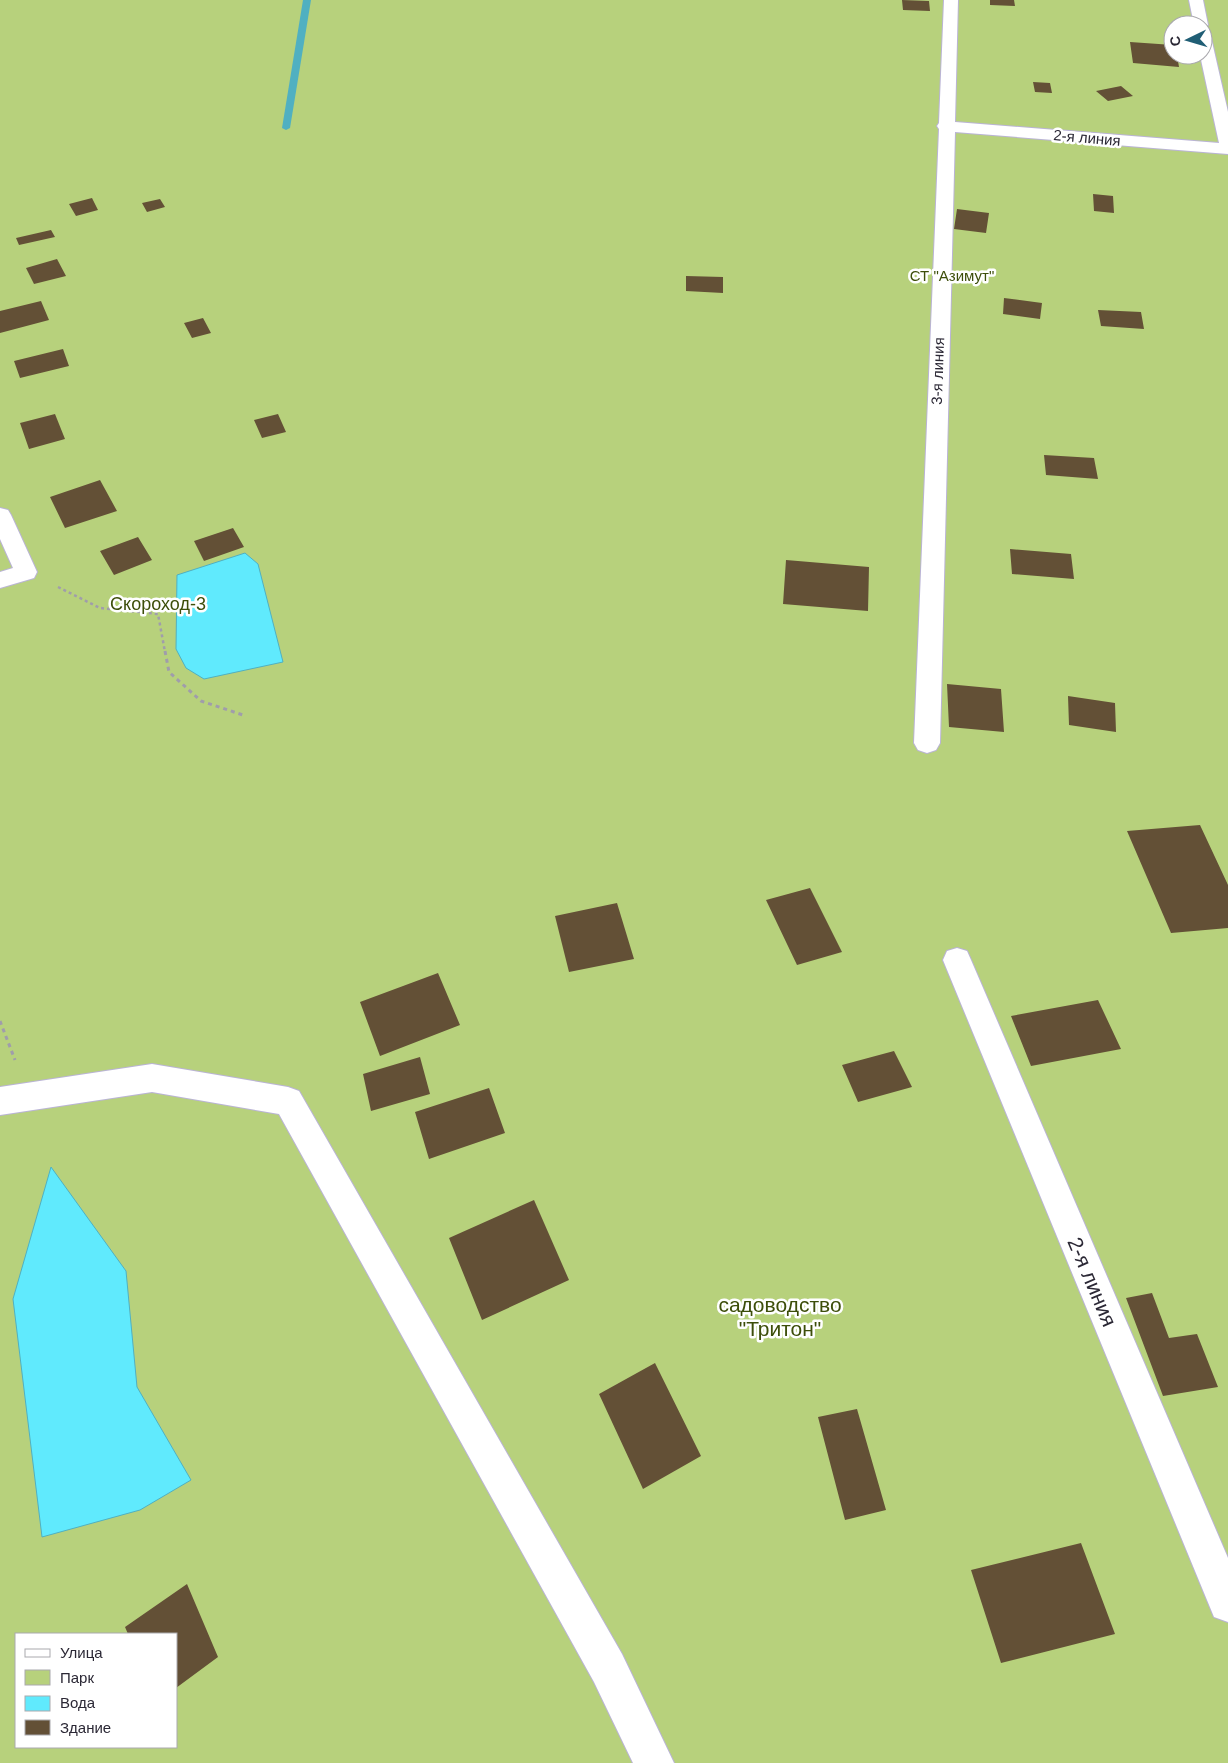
<svg xmlns="http://www.w3.org/2000/svg" width="1228" height="1763" font-family="Helvetica,sans-serif">
<style>
.green{fill:#b7d17c;fill-rule:evenodd}
.water{fill:#60eafd;stroke:#50b0c1}
.lines{fill:none;stroke-linecap:round;stroke-linejoin:round}
.stream{fill:#50b0c1;fill-rule:evenodd}
.building{fill:#635036}
.minor-casing{stroke:#bab4d5;stroke-width:2}
.path-far1{stroke:#a09dab;stroke-width:2.5;stroke-dasharray:3 3;stroke-linecap:butt}
.path{stroke:#a09dab;stroke-width:3;stroke-dasharray:4 4;stroke-linecap:butt}
.minor{fill:#fff;fill-rule:evenodd}
.labels{text-anchor:middle;stroke-width:5;stroke-linejoin:round;paint-order:stroke}
.far-street-label{font-size:15px;fill:#2b2835;stroke:#fff}
.far-park-label{font-size:15px;fill:#3d4e0a;stroke:#fff}
.park-label{font-size:18px;fill:#3d4e0a;stroke:#fff}
.near-street-label{font-size:21px;fill:#2b2835;stroke:#fff}
.near-park-label{font-size:21px;fill:#3d4e0a;stroke:#fff}
</style>
<rect width="100%" height="100%" fill="#f0edfb"/>
<path class="green" d="M0 0H1228V1763H0ZM1173 25H1203V55H1173ZM16 1634H176V1747H16Z"/>
<path class="water" d="M245 553 258 564 283 662 204 679 186 668 176 649 177 575Z
M51 1167 126 1271 137 1387 191 1480 140 1510 42 1537 13 1299Z"/>
<g class="lines">
<path class="stream" d="M303 0H311L290 128 286 130 282 128Z"/>
</g>
<path class="building" d="M902 0 929 1 930 11 903 10Z
M990 0H1014L1015 6 990 5Z
M1130 42 1173 45V55H1177L1179 67 1133 63Z
M1033 82 1050 83 1052 93 1035 92Z
M1121 86 1133 96 1108 101 1096 91Z
M1093 194 1113 196 1114 213 1094 211Z
M92 198 98 210 76 216 69 204Z
M160 199 165 207 147 212 142 203Z
M957 209 989 213 986 233 954 229Z
M51 230 55 237 19 245 16 238Z
M57 259 66 276 34 284 26 268Z
M686 276 723 277V293L686 291Z
M1004 298 1042 303 1040 319 1003 314Z
M41 301 49 320 0 333V311Z
M1098 310 1141 312 1144 329 1101 326Z
M203 318 211 333 192 338 184 323Z
M63 349 69 366 20 378 14 361Z
M55 414 65 439 29 449 20 423Z
M278 414 286 432 262 438 254 420Z
M1044 455 1094 458 1098 479 1046 475Z
M100 480 117 511 65 528 50 497Z
M233 528 244 547 204 561 194 541Z
M138 537 152 560 114 575 100 551Z
M1010 549 1071 554 1074 579 1012 574Z
M786 560 869 567 868 611 783 604Z
M947 684 1001 689 1004 732 949 727Z
M1068 696 1115 703 1116 732 1069 725Z
M1200 825 1228 885V928L1171 933 1127 831Z
M810 888 842 952 797 965 766 900Z
M617 903 634 959 569 972 555 916Z
M438 973 460 1025 380 1056 360 1002Z
M1098 1000 1121 1049 1031 1066 1011 1016Z
M894 1051 912 1087 858 1102 842 1065Z
M420 1057 430 1094 371 1111 363 1074Z
M489 1088 505 1133 429 1159 415 1112Z
M534 1200 569 1280 482 1320 449 1238Z
M1152 1293 1169 1338 1197 1334 1218 1387 1163 1396 1126 1298Z
M655 1363 701 1456 643 1489 599 1394Z
M857 1409 886 1510 845 1520 818 1417Z
M1081 1543 1115 1634 1001 1663 971 1570Z
M187 1584 218 1657 176 1688V1634H128L125 1627Z"/>
<g class="lines">
<g class="minor-casing">
<path id="minor" d="M944 0H958L955 122 1219 143 1200 55H1203V25H1194L1189 0H1203L1208 25 1203 29 1210 33 1228 112V154L955 132 940 743 936 750 927 753 918 750 914 743 939 129 937 126 939 123Z
M0 508 8 510 11 515 37 572 34 578 0 588V572L13 568 0 539Z
M957 948 967 951 971 960 1228 1558V1622L1214 1617 943 960 947 951Z
M152 1064 288 1087 299 1091 622 1654 674 1763H633L594 1682 279 1114 152 1092 0 1115V1087Z"/>
</g>
<path class="path-far1" d="M58 587 100 608 158 614 165 652"/>
<path class="path" d="M165 651 169 672 201 701 246 716
M0 1021 15 1060"/>
<use href="#minor" class="minor"/>
</g>
<g class="labels">
<g class="far-street-label">
<text transform="translate(1087 138) rotate(5)" y="5">2-я линия</text>
<text transform="translate(938 371) rotate(-88)" y="5">3-я линия</text>
</g>
<g class="far-park-label">
<text x="952" y="281">СТ "Азимут"</text>
</g>
<g class="park-label">
<text x="158" y="610">Скороход-3</text>
</g>
<g class="near-street-label">
<text transform="translate(1092 1282) rotate(67)" y="7">2-я линия</text>
</g>
<g class="near-park-label">
<text x="780" y="1312">садоводство<tspan x="780" dy="24">"Тритон"</tspan></text>
</g>
</g>
<rect x="15" y="1633" width="162" height="115" fill="#ffffff" stroke="#aaa9ae"/>
<rect x="25" y="1649" width="25" height="8" fill="#ffffff" stroke="#aaa9ae"/>
<text x="60" y="1658" font-size="15" fill="#2b2835">Улица</text>
<rect x="25" y="1670" width="25" height="15" fill="#b7d17c" stroke="#aaa9ae"/>
<text x="60" y="1683" font-size="15" fill="#2b2835">Парк</text>
<rect x="25" y="1696" width="25" height="15" fill="#60eafd" stroke="#aaa9ae"/>
<text x="60" y="1708" font-size="15" fill="#2b2835">Вода</text>
<rect x="25" y="1720" width="25" height="15" fill="#635036" stroke="#aaa9ae"/>
<text x="60" y="1733" font-size="15" fill="#2b2835">Здание</text>
<g transform="translate(1188 40) rotate(265)"><circle r="24" fill="#ffffff" stroke="#aaa9ae"/>
<path d="M0-4L9 19L0 12L-9 19Z" fill="#205e75"/>
<text y="-8" font-size="14" font-weight="bold" text-anchor="middle" fill="#2b2835">С</text>
</g>
</svg>
